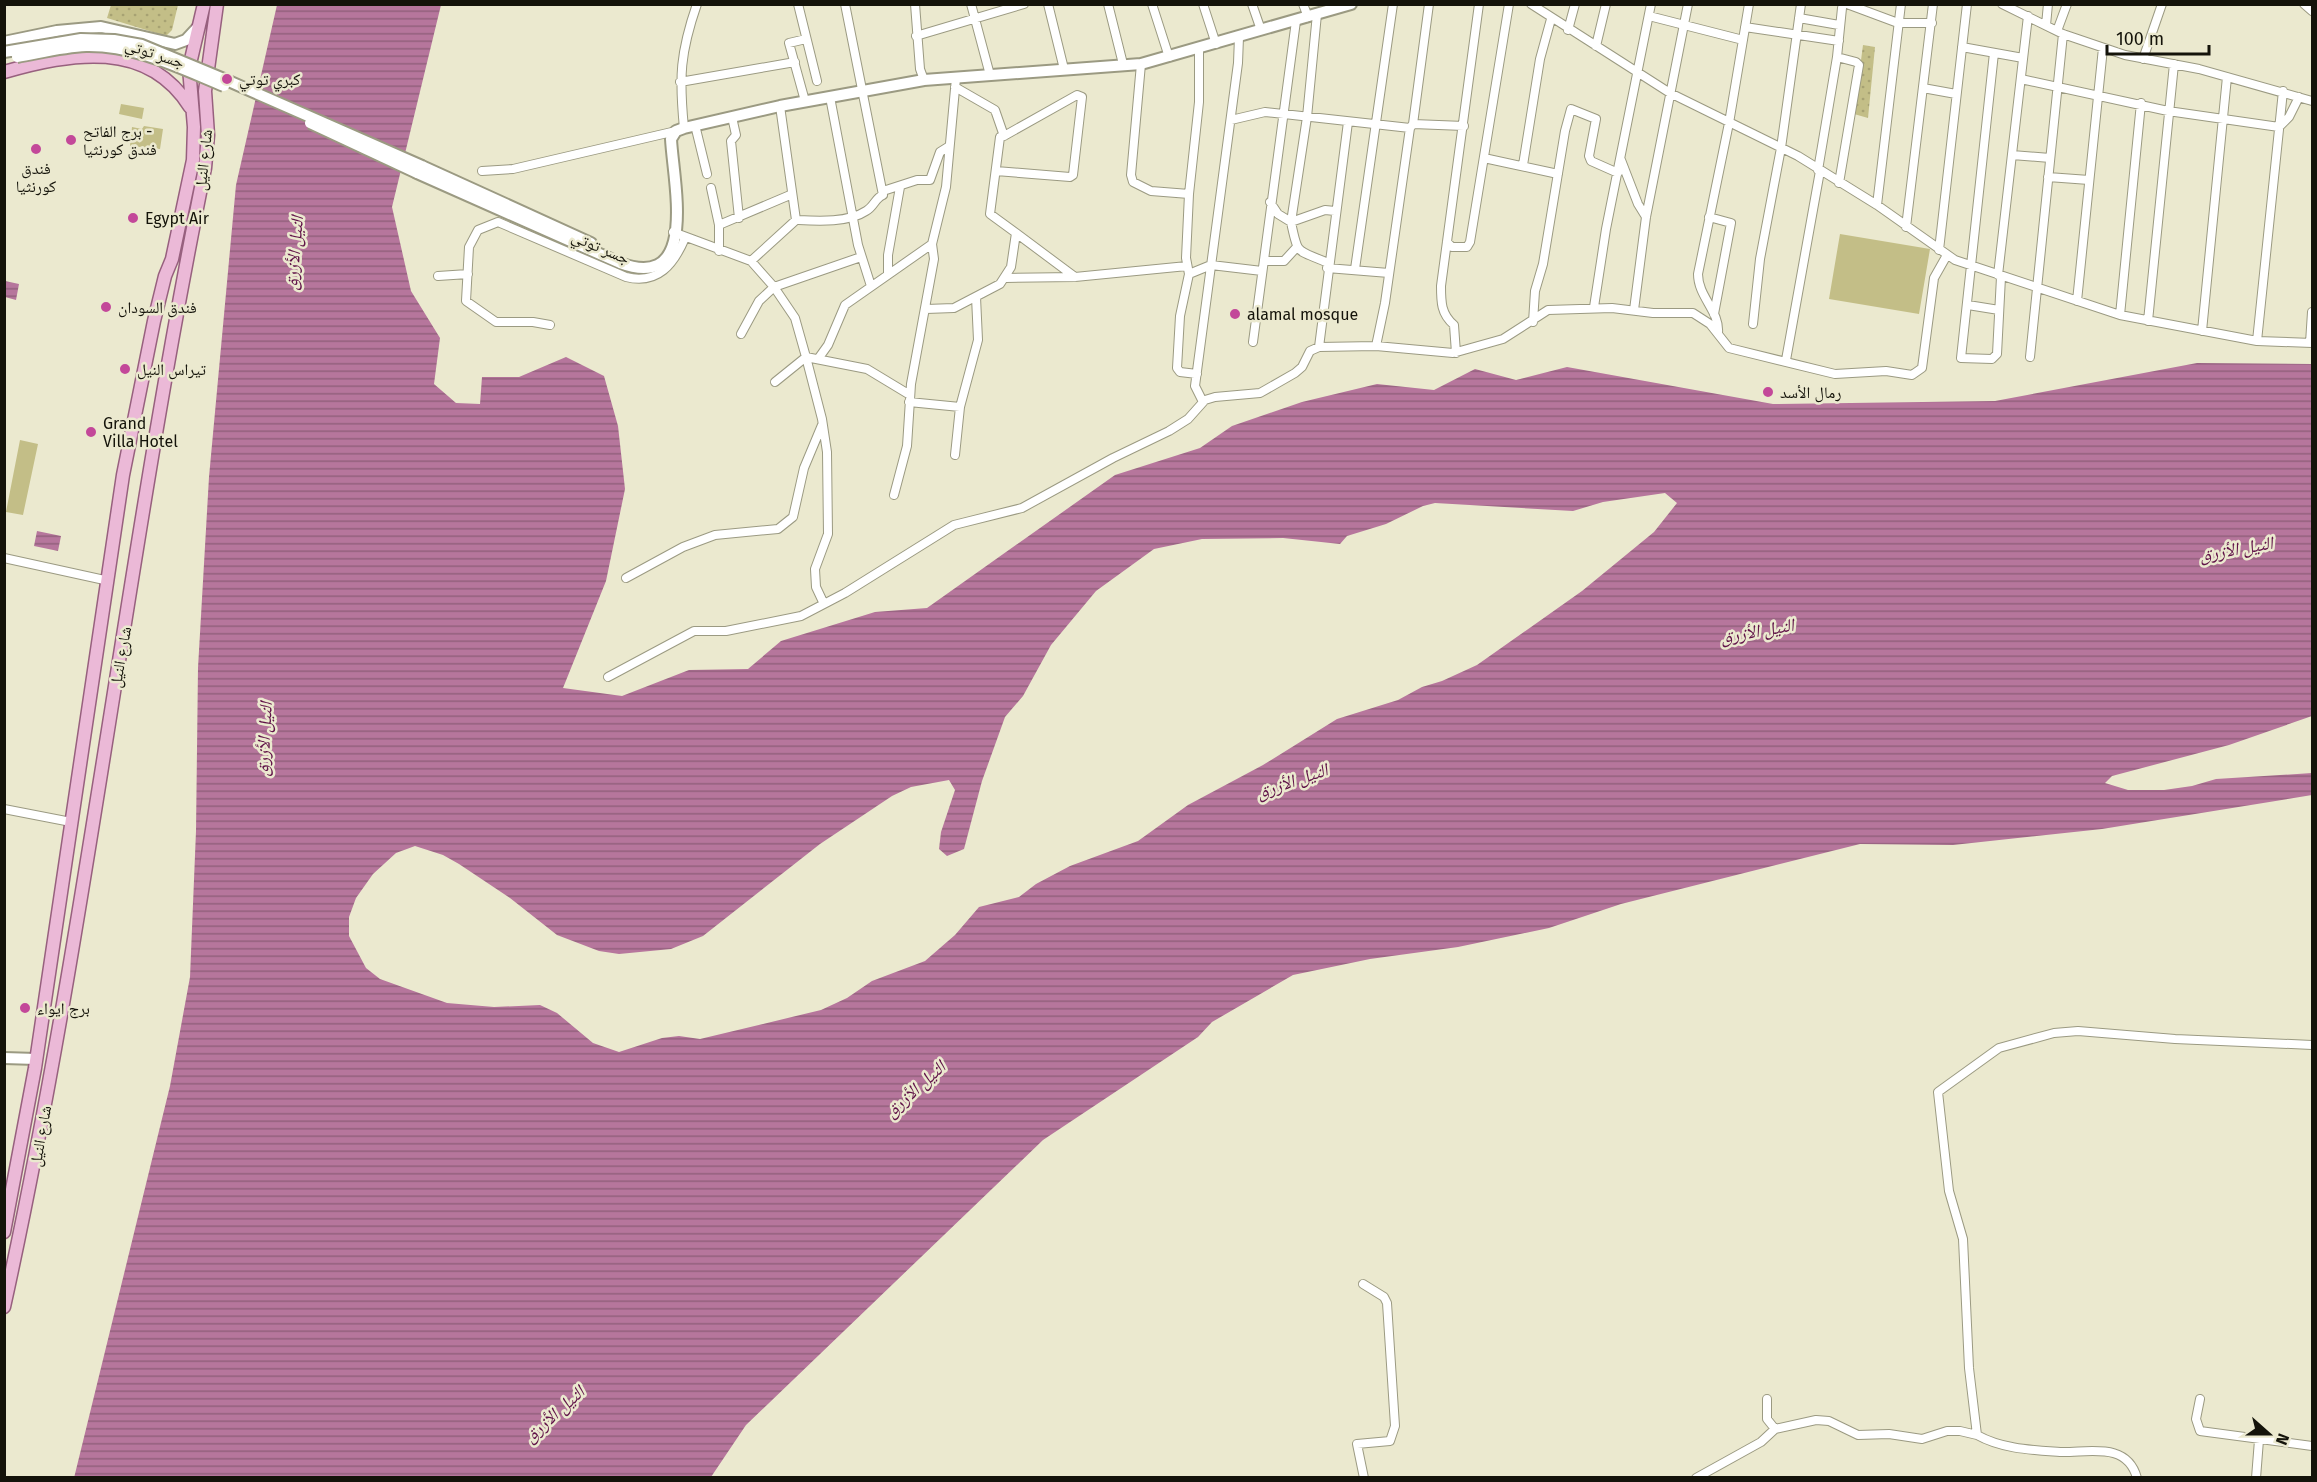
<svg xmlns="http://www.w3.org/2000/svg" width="2317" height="1482" font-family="'Fira Sans','Noto Naskh Arabic',sans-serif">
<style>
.green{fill:#c3be87}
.park{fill:url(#park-dots)}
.water{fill:url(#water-rules);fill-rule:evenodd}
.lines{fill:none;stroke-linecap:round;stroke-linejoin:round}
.street-casing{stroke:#9b9a82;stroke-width:10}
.secondary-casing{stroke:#9b9a82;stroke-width:14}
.primary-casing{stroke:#97607e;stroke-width:15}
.street{stroke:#fff;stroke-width:8}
.secondary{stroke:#fff;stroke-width:10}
.primary{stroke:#ebb9d7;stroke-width:12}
.secondary-bridge-casing{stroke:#9b9a82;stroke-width:14;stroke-linecap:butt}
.secondary-bridge{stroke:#fff;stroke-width:10}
.poi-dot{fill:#c34899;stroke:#ebe9cf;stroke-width:2}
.labels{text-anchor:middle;stroke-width:5;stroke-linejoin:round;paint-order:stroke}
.street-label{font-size:16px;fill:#14130a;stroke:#ebe9cf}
.poi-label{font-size:16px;fill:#14130a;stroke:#ebe9cf;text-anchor:start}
.water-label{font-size:18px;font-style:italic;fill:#601248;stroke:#ebe9cf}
</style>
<defs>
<pattern id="park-dots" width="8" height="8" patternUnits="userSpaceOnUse" patternTransform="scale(1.5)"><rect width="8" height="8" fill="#c3be87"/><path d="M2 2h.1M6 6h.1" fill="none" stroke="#a7a273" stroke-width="1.8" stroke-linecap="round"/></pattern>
<pattern id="water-rules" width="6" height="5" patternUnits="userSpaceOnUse" patternTransform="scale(1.5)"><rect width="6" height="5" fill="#b6769c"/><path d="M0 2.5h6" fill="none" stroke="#93607d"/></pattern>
</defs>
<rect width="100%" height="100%" fill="#ebe9cf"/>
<path class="green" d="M121 104 144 108 142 119 119 114Z
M144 126 163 129 160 149 130 146 132 127 142 129Z
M1840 234 1930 249 1919 314 1829 299Z
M20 440 38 444 23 515 6 512Z"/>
<path class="park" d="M111 5V4L178 5 172 30 166 36 107 18Z
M1863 45 1875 47 1868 118 1854 114Z"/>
<path class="water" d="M277 5H441L392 207 411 291 440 338 434 384 456 403 480 404 482 377H519L566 357 604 376 618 426 625 489 606 581 563 688 622 696 689 670 748 669 781 641 875 612 927 608 1115 475 1200 448 1232 426 1302 402 1377 384 1434 390 1475 369 1516 380 1567 367 1773 404 1995 401 2197 363 2312 364V716L2229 745 2112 776 2105 783 2128 790H2164L2192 786 2216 779 2312 773V795L2102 829 1953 845 1860 844 1621 904 1549 928 1458 947 1370 959 1293 975 1212 1022 1198 1037 1043 1140 746 1425 711 1477 74 1478 170 1086 190 977 196 831 198 668 209 477 236 185ZM1665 493 1677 503 1654 532 1582 591 1477 665 1442 681 1422 687 1398 700 1337 719 1263 765 1188 805 1138 841 1070 866 1036 884 1019 897 979 907 955 935 925 961 872 981 847 998 821 1010 700 1039 679 1036 662 1038 619 1052 593 1043 557 1013 540 1005 494 1007 447 1003 380 979 366 968 349 936V917L356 898 373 874 396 853 415 846 443 855 459 864 510 898 557 935 599 951 619 954 671 949 703 936 820 844 892 796 911 787 949 780 955 790 941 832 939 849 947 856 964 849 982 781 1005 717 1023 696 1051 645 1096 591 1154 549 1202 539 1283 538 1340 544 1347 536 1386 524 1423 506 1435 503 1573 511 1603 502Z
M5 281 19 284 16 300 5 297Z
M37 531 61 536 58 551 34 546Z"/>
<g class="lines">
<g class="street-casing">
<path id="street" d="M798 4 817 81
M915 4 920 69 924 80
M971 4 990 75
M1048 4 1064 69
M1108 4 1123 64
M1152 4 1169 57
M1203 4 1216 44
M1252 4 1261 30
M1303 4 1308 17
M1531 4 1670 93 1798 156 1877 205 1955 260 2120 315 2257 341 2312 343
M1847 4 1898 23H1932
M2002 4 2063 34 2125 55 2199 69 2312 101
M2304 4 2312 11
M1317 14 1307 117 1291 222 1325 210 1335 211
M1649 16 1743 40
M1799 18 1839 25
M2046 25 2048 4
M1745 27 1839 41
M1568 30 1575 4
M2057 31 2067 4
M916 36 1024 4
M1596 46 1606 4
M1962 47 2023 58
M1994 53 1961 358 1992 359 1997 354 2001 277
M1837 57 1856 62 1859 65 1839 183
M2143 59 2162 4
M1141 64 1131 175 1133 182 1151 191 1189 194
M2021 79 2168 111 2279 127 2289 117 2299 97
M680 82 795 62
M1923 88 1956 94
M830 97 858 245 871 286
M805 101 789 43 806 39
M780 106 796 220
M732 117 736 135 731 141 739 218
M1231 120 1265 112 1410 128
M1413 124 1464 126
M695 125 707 174
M684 128C679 77 680 53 697 4
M2012 155 2050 158
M1484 158 1558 174
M1621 160 1638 204 1646 217
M1523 165 1540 59 1551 19
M1818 170 1837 57 1842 8
M482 171 513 169 676 131
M996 171 1070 177 1073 175 1082 97 1077 95 1004 136
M2048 177 2089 180
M711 188 719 225V251
M883 191 917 180H930L940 152 948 147
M1270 202 1278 214 1291 222C1298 257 1297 249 1328 263
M1877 205 1901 4
M1709 217 1731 223 1714 314
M719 225 790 195
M1906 227 1933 4
M673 232 751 261 796 220C817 221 848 223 866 211 874 207 875 198 883 195L845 4
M1016 233 1075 277
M1447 242 1452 247H1467L1470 242 1509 4
M1939 250 1967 4
M751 261 774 287 795 318 806 357 867 369 910 395
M1264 261H1284L1296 248
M1327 268 1389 273
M1355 269 1393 4
M888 274V255L900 187
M1189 274 1211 265 1262 271
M1998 275 2028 16
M438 276 468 274
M1006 278 1075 277 1187 266
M2077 301 2103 48
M1968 305 1999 310
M1594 307 1606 229 1651 4
M926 309 954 308 1000 284 1011 267 1016 233 990 214 1000 137 1004 136 995 110 955 87
M1634 310 1646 217 1688 4
M2120 315 2141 103
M2148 321 2174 64
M1533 322 1535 291 1543 264 1565 131 1571 109 1596 119 1589 156 1591 161 1618 173
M1753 324 1760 259 1781 148 1801 4
M550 325 533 322H496L466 301 469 247 478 230 498 222 626 277C658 285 674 264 685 238
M2202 331 2227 77
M1718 333C1720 311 1698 297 1698 274L1729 123 1749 4
M741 334 759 301 774 287 861 257
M2257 341 2283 91
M1253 342 1296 21
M2310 343 2312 312
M1376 346 1385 303 1410 128 1413 124 1429 4
M1319 347 1348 122
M1456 353 1454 325C1441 314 1441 302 1441 286L1479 4
M2030 357 2063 34
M818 359 828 345 845 305 932 244
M1786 360 1820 171
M1197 374 1180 372 1177 368 1180 316 1189 274 1186 258 1189 194 1199 102V49
M775 382 806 357 822 419 827 452 828 534 815 569 816 587 824 604
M909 402 960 407
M1203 402 1195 386 1238 63 1239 37
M955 455 960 407 978 340 976 297
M894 495 907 446 911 384 934 259 932 244 946 187 956 78
M4 558 109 581
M626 578 683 547 715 535 778 529 793 517 804 468 822 425
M608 677 694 631H726L801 616 845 593 954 525 1022 508 1113 458 1169 431 1188 419 1205 400 1215 397 1260 393 1295 373 1302 367 1310 351 1319 347 1376 346 1453 353 1503 339 1548 310 1612 308 1653 313H1693L1710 324 1729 348 1835 374 1886 371 1912 375 1922 368 1934 278 1947 255
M4 809 71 822
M1363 1284 1384 1297 1387 1303 1395 1426 1390 1441 1357 1444 1364 1478
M1767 1399V1419L1775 1429
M2200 1399 2196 1419 2200 1431 2312 1446
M1696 1478 1761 1442 1775 1429 1816 1420 1829 1421 1858 1435 1889 1434 1922 1439 1947 1431H1960L1977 1435
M2137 1478C2127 1441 2088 1453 2060 1452 2032 1450 2002 1449 1977 1435L1969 1368 1963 1239 1949 1191 1938 1092 1999 1048 2054 1033 2078 1031 2175 1039 2312 1045
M2256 1478 2259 1440"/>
</g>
<g class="secondary-casing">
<path id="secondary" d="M4 42 57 31 101 27 175 44 186 40 199 26
M422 166 591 243
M417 173 620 263C700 293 673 181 671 139L676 131 684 128 780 106 924 80 1141 64 1351 4
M4 1058 36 1059"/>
</g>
<g class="primary-casing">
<path id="primary" d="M4 72C71 53 147 39 190 107
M4 1232 35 1068 123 475 154 321 165 276 172 259 193 160 194 127 189 68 204 4
M4 1307C87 930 128 546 205 168L208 135 205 91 217 4"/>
</g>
<use href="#street" class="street"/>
<use href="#secondary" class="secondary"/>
<use href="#primary" class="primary"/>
<g class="secondary-bridge-casing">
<path id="secondary-bridge" d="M4 52 81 39 114 40 142 45 224 79 422 166
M17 57C40 53 63 47 86 46 135 45 180 68 224 86
M310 123 417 173"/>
</g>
<use href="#secondary-bridge" class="secondary-bridge"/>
</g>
<g class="poi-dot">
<circle cx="227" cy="79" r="6"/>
<circle cx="71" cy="140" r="6"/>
<circle cx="36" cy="149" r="6"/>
<circle cx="133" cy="218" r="6"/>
<circle cx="106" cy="307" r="6"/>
<circle cx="1235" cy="314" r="6"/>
<circle cx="125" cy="369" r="6"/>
<circle cx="1768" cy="392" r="6"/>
<circle cx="91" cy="432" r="6"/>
<circle cx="25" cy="1008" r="6"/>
</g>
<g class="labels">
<g class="street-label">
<text transform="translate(155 53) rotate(18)" y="6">جسر توتي</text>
<text transform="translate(203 160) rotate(-84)" y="6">شارع النيل</text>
<text transform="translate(601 247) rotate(23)" y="6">جسر توتي</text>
<text transform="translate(120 657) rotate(-80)" y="6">شارع النيل</text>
<text transform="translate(40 1136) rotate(-80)" y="6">شارع النيل</text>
</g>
<g class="poi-label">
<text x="239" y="85">كبري توتي</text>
<text x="83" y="137">برج الفاتح -<tspan x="83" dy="18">فندق كورنثيا</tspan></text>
<text x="36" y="174" text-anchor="middle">فندق<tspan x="36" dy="18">كورنثيا</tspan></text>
<text x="145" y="224">Egypt Air</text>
<text x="118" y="313">فندق السودان</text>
<text x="1247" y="320">alamal mosque</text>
<text x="137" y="375">تيراس النيل</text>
<text x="1780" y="398">رمال الأسد</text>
<text x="103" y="429">Grand<tspan x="103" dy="18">Villa Hotel</tspan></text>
<text x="37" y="1014">برج ايواء</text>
</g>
<g class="water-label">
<text transform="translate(294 253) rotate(-85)" y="6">النيل الأزرق</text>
<text transform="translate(2236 549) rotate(-10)" y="6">النيل الأزرق</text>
<text transform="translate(1757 631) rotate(-10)" y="6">النيل الأزرق</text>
<text transform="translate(264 739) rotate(-87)" y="6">النيل الأزرق</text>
<text transform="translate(1292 781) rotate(-19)" y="6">النيل الأزرق</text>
<text transform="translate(915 1089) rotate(-42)" y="6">النيل الأزرق</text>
<text transform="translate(554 1414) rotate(-42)" y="6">النيل الأزرق</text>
</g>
</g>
<rect width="2317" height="1482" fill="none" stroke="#14130a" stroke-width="12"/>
<g transform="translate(2269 1434) rotate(111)" stroke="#ebe9cf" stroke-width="4.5" paint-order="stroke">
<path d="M0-4.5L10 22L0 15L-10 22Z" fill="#14130a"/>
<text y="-9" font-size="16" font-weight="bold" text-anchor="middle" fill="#14130a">N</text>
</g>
<path d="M2107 45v9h102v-9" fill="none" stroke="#14130a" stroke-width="3"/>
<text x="2116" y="45" font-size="18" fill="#14130a" stroke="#ebe9cf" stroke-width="4.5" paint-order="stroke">100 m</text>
</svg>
